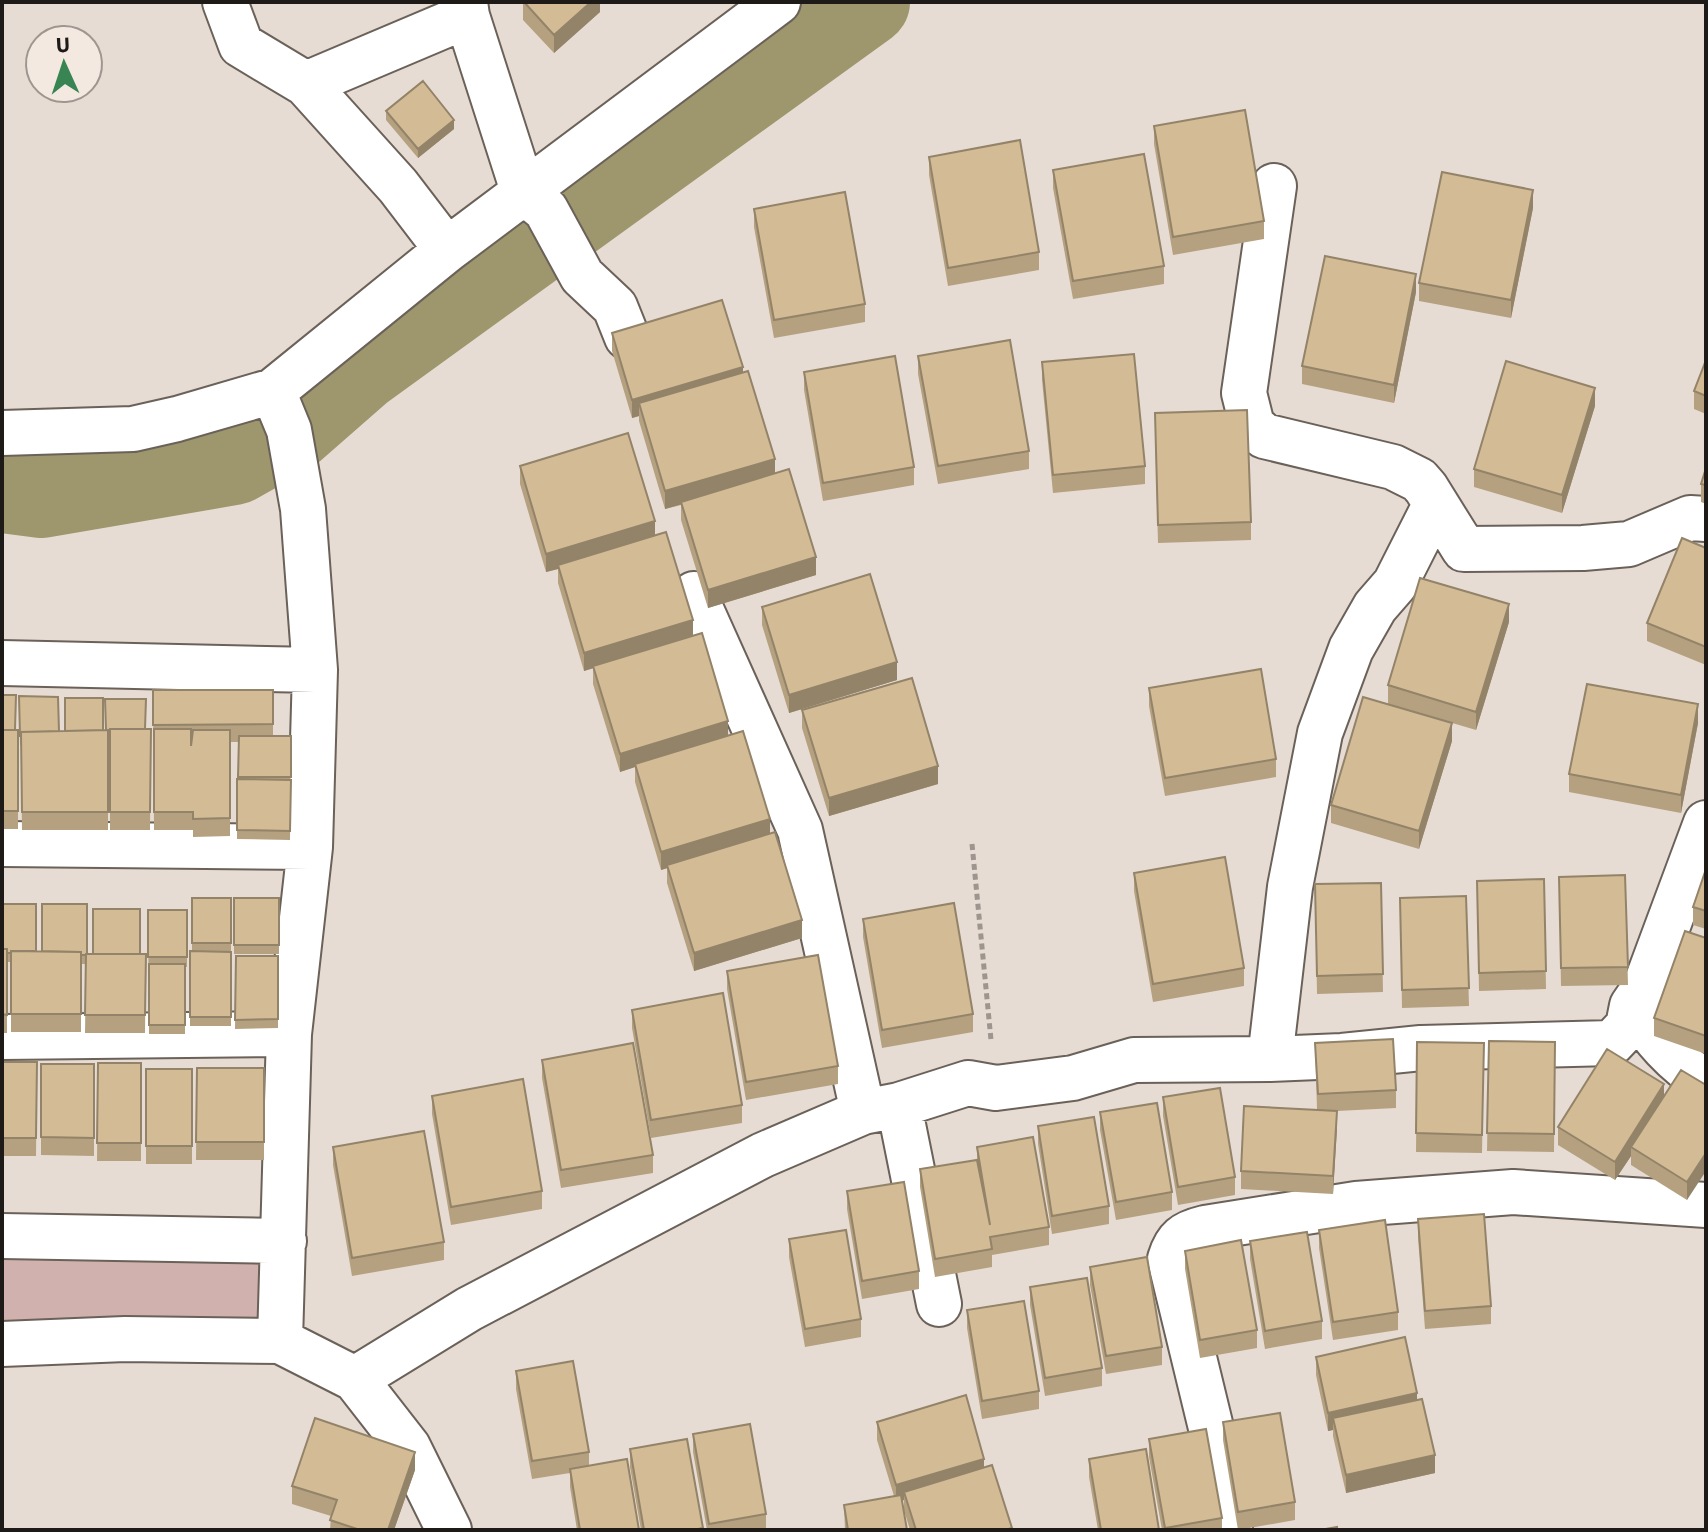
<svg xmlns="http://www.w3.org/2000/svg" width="1708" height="1532" font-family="'Source Sans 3',sans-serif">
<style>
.green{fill:#d0b1ad}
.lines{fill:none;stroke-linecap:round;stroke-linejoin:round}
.river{stroke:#9e966d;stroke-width:88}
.minor-casing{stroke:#6a6159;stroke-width:48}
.path{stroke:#9d958e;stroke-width:5;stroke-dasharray:6 4;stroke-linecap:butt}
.minor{stroke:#fff;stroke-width:44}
.wall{fill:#b5a180}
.shaded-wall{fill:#938368}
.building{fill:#d2bb95;stroke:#938368;stroke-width:2}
</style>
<rect width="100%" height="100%" fill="#e7dcd3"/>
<path class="green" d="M778 2H866L361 367 289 430 234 461 42 494 2 489V433L273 391Z
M2 1236 284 1241 280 1341 2 1344Z"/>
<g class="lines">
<path class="river" d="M2 489 42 494 234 461 289 430 361 367 866 2"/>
<g class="minor-casing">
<path id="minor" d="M225 2 241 45 306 84 398 186 447 250
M465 2 467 16 523 191 546 210 582 276 615 307 627 337
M306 84 467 16
M1274 186 1244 393 1252 425 1264 436 1393 467 1419 480 1426 488 1464 549 1583 548 1629 544 1690 518 1706 519
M273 391 289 430 303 509 315 670 310 847 289 1034 280 1341
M2 433 133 429 177 419 273 391 447 250 778 2
M694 594 800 830 863 1112
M2 663 315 670
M2 844 310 847
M1632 1006C1653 1037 1673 1062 1706 1082
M2 1037 289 1034
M1270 1059 1290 887 1320 733 1351 649 1375 607 1395 584 1435 505
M899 1105 939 1304
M2 1236 284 1241
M2 1344 125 1339 280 1341 355 1379 408 1447 449 1530
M355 1379 469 1309 763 1155 863 1112 899 1105 968 1083 996 1088 1073 1078 1134 1060 1270 1059 1342 1056 1421 1048 1612 1043 1628 1026 1632 1006 1645 987 1706 823
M1230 1530V1506L1170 1259C1176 1239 1184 1233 1205 1228L1356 1204 1513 1192 1706 1205"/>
</g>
<path class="path" d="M972 844 991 1040"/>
<use href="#minor" class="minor"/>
</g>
<path class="wall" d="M523 2H600V12L554 53 523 20Z
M386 111 454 129 418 158 386 120Z
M1154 126 1264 221V239L1173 255 1154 144Z
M929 157 1039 252V270L948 286 929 175Z
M1053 170 1164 266V284L1073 299 1053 188Z
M1533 208 1511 318 1419 301V283Z
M754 209 865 304V322L774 338 754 227Z
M1416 292 1394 403 1302 384V366Z
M612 333 743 373 775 474 816 575 708 608 681 520V505L665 509 639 421V416L632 418 612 351Z
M918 356 1029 451V469L938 484 918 374Z
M1706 360V414L1694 409V391Z
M1042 362 1145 466V484L1053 493 1042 380Z
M804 372 914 467V485L823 501 804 390Z
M1595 406 1562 513 1474 487V469Z
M1155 431 1251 522V540L1158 543Z
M520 466 655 536 693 636 728 735 770 834 802 938 694 971 667 883V868L661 870 635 782V767L620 772 593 684V668L584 671 558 583V569L546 572 520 484Z
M1706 468V504L1701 502V484Z
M1706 548V665L1647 641V623Z
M762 607 897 680 789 713 762 625Z
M1509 622 1476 730 1388 704V685Z
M1149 688 1276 759V777L1165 796 1149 706Z
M153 690H273V736H291L290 840 237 839V779H238L239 742H230V836L193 837V830H154Z
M2 695 15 730H18V829H2Z
M19 696 59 731 151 729 150 830H110V742H108V830H22L21 745H20Z
M802 710 938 784 829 816 802 728Z
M1698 723 1681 813 1569 792V774Z
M1452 741 1419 849 1331 823V805Z
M1706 869V929L1693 925V907Z
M1134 873 1244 968V986L1153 1002 1134 891Z
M1625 875 1628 985 1561 986 1559 877Z
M1544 879 1546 989 1479 991 1477 881Z
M1381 883 1383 992 1317 994 1315 884Z
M1466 896 1469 1006 1402 1008 1400 898Z
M192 898H231V1026H190V951H192Z
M234 898H279V954H234Z
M2 904 36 951 87 954H146L145 1033H85L86 964H81V1032H11V962H7V1033H2Z
M148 910H187V967H185V1034H149Z
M863 919 973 1014V1032L882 1048 863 937Z
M1706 938V1054L1654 1036V1018Z
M236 956H278V1028L235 1029Z
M727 971 838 1066V1084L746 1100 727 989Z
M632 1010 742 1105V1123L651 1138 632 1028Z
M1489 1041 1555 1042 1554 1152 1487 1151Z
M1417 1042 1484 1043 1482 1153 1416 1152Z
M1315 1043 1396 1090V1108L1337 1111 1333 1194 1241 1189V1171L1317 1109Z
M542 1060 653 1155V1173L561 1188 542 1078Z
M2 1062H37L36 1156H2Z
M98 1063H141V1161H97Z
M41 1064H94V1156L41 1155Z
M197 1068H264V1160H196Z
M146 1069H192V1164H146Z
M1706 1085 1687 1200 1631 1165V1156L1615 1180 1558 1145V1127L1664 1095Z
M432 1096 542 1191V1209L451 1225 432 1114Z
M1163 1097 1235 1177V1195L1178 1205 1163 1116Z
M1100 1112 1172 1192V1210L1116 1220 1100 1130Z
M1038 1126 1109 1206V1224L1052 1234 1038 1144Z
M333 1147 444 1242V1260L352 1276 333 1165Z
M977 1147 1049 1227V1245L992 1255V1267L935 1277 920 1187V1169L977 1160Z
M847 1191 919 1271V1289L862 1299 847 1209Z
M1418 1219 1491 1306V1324L1425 1329 1418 1238Z
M1319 1230 1398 1312V1330L1333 1340 1319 1248Z
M789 1239 861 1319V1337L805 1347 789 1257Z
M1250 1241 1322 1321V1339L1265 1349 1250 1259Z
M1185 1251 1257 1330V1348L1200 1358 1185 1269Z
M1090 1267 1162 1347V1365L1106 1374 1090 1285Z
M1030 1287 1102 1368V1386L1045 1396 1030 1305Z
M967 1310 1039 1391V1409L982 1419 967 1328Z
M1316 1357 1417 1400 1435 1473 1346 1493 1333 1436V1430L1328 1431 1316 1375Z
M516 1371 589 1452V1466L639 1530H577L570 1487V1473L532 1479 516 1389Z
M877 1422 984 1467 1012 1530H910L904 1510V1500L902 1501 907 1530H845L844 1505 894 1496 877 1440Z
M1223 1422 1295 1502V1520L1238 1530 1223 1440Z
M693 1434 766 1514V1530H707L693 1452Z
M687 1439 703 1530H641L630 1467V1449Z
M1149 1439 1222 1518V1530H1162L1149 1457Z
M1089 1459 1159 1530H1098L1089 1477Z
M415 1470 394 1530H330L331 1516 292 1504V1486Z"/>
<path class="shaded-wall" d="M591 2H600V12L554 53V35Z
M454 120V129L418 158V149Z
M1533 190V208L1511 318V300Z
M1416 274V292L1394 403V385Z
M743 367V385L639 403V416L632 418V400Z
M1595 388V406L1562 513V495Z
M775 459V477L665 509V491Z
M655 521V539L558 565V569L546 572V554Z
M816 557V575L708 608V590Z
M1509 604V622L1476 730V712Z
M693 620V638L584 671V653Z
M897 662V680L789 713V695Z
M1698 704V723L1681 813V795Z
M728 721V739L635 764V767L620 772V754Z
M1452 723V741L1419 849V831Z
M938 766V784L829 816V798Z
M770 819V837L661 870V852Z
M802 920V938L694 971V953Z
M1664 1084V1102L1631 1147V1156L1615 1180V1162Z
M1337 1111V1129L1333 1194V1176Z
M1706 1153V1171L1687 1200V1182Z
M1417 1393V1411L1333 1418V1430L1328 1431V1413Z
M415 1452V1470L394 1530H388Z
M1435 1455V1473L1346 1493V1475Z
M984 1459V1477L904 1492V1500L896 1503V1485Z"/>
<path class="building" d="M524 2H591L554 35Z
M423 81 454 120 418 149 386 111Z
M1245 110 1264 221 1173 237 1154 126Z
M1020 140 1039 252 948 268 929 157Z
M1144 154 1164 266 1073 281 1053 170Z
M1442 172 1533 190 1511 300 1419 283Z
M845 192 865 304 774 320 754 209Z
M1325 256 1416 274 1394 385 1302 366Z
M722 300 743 367 632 400 612 333Z
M1010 340 1029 451 938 466 918 356Z
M1134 354 1145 466 1053 475 1042 362Z
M895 356 914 467 823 483 804 372Z
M1706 360V396L1694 391Z
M1506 361 1595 388 1562 495 1474 469Z
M748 371 775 459 665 491 639 403Z
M1247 410 1251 522 1158 525 1155 413Z
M628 433 655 521 546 554 520 466Z
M1706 468V485L1701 484Z
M789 469 816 557 708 590 681 502Z
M666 532 693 620 584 653 558 565Z
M1682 538 1706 548V647L1647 623Z
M870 574 897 662 789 695 762 607Z
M1420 578 1509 604 1476 712 1388 685Z
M702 633 728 721 620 754 593 666Z
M1261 669 1276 759 1165 778 1149 688Z
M912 678 938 766 829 798 802 710Z
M1587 684 1698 704 1681 795 1569 774Z
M153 690H273V724L153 725Z
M2 695H16L15 730H2Z
M19 696 58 697 59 731 21 732V736H20Z
M1363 697 1452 723 1419 831 1331 805Z
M65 698H103V730L65 731Z
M105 699H146L145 729H110V733H108V730H106Z
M110 729H151L150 812H110Z
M154 729H191V746L193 730H230V818L193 819V812H154Z
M2 730H18V811H2Z
M108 730V812H22L21 732Z
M743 731 770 819 661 852 635 764Z
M239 736H291V777H238Z
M237 779 291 780 290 831 237 830Z
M775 832 802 920 694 953 667 865Z
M1225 857 1244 968 1153 984 1134 873Z
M1706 869V911L1693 907Z
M1625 875 1628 967 1561 968 1559 877Z
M1544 879 1546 971 1479 973 1477 881Z
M1381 883 1383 974 1317 976 1315 884Z
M1466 896 1469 988 1402 990 1400 898Z
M192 898H231V943H192Z
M234 898H279V945H234Z
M954 903 973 1014 882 1030 863 919Z
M2 904H36V951H11V953H7V949H2Z
M42 904H87V954L86 955H81V952L42 951Z
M93 909H140V954H93Z
M148 910H187V957H148Z
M1685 931 1706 938V1036L1654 1018Z
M2 949H7V1015L2 1014Z
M11 951 81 952V1014H11Z
M190 951 231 952V1017H190Z
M86 954H146L145 1015H85Z
M818 955 838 1066 746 1082 727 971Z
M236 956H278V1019L235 1020Z
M149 964H185V1025H149Z
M723 993 742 1105 651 1120 632 1010Z
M1393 1039 1396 1090 1318 1094 1315 1043Z
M1489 1041 1555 1042 1554 1134 1487 1133Z
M1417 1042 1484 1043 1482 1135 1416 1133Z
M633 1043 653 1155 561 1170 542 1060Z
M1607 1049 1664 1084 1615 1162 1558 1127Z
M2 1062H37L36 1138H2Z
M98 1063H141V1143H97Z
M41 1064H94V1138L41 1137Z
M197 1068H264V1142H196Z
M146 1069H192V1146H146Z
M1681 1070 1706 1085V1153L1687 1182 1631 1147Z
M523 1079 542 1191 451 1207 432 1096Z
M1220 1088 1235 1177 1178 1187 1163 1097Z
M1157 1103 1172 1192 1116 1202 1100 1112Z
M1244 1106 1337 1111 1333 1176 1241 1171Z
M1094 1117 1109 1206 1052 1216 1038 1126Z
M424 1131 444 1242 352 1258 333 1147Z
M1033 1137 1049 1227 990 1237 992 1249 935 1259 920 1169 977 1160 990 1225 977 1147Z
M904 1182 919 1271 862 1281 847 1191Z
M1484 1214 1491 1306 1425 1311 1418 1219Z
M1385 1220 1398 1312 1333 1322 1319 1230Z
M846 1230 861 1319 805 1329 789 1239Z
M1307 1232 1322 1321 1265 1331 1250 1241Z
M1241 1240 1257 1330 1200 1340 1185 1251Z
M1147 1257 1162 1347 1106 1356 1090 1267Z
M1087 1278 1102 1368 1045 1378 1030 1287Z
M1024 1301 1039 1391 982 1401 967 1310Z
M1405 1337 1417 1393 1328 1413 1316 1357Z
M573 1361 589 1452 532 1461 516 1371Z
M966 1395 984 1459 896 1485 877 1422Z
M1422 1399 1435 1455 1346 1475 1333 1418Z
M1280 1413 1295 1502 1238 1512 1223 1422Z
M315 1418 415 1452 388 1530H360L330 1520 337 1500 292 1486Z
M750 1424 766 1514 709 1524 693 1434Z
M1206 1429 1222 1518 1165 1528 1149 1439Z
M687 1439 703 1528 693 1530H644L630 1449Z
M1146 1449 1159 1530H1101L1089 1459Z
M627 1459 639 1530H580L570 1469Z
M992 1465 1012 1528 1005 1530H916L904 1492Z
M901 1495 907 1530H848L844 1505Z
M1337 1527V1530H1320Z"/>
<rect width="1708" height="1532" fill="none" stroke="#1e1a17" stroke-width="8"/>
<g transform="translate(64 64) rotate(357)"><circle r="38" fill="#f4e9e0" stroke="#9e9690" stroke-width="2"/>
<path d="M0-6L14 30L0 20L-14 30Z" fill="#388453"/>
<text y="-12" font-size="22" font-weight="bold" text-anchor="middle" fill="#1e1a17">U</text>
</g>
</svg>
